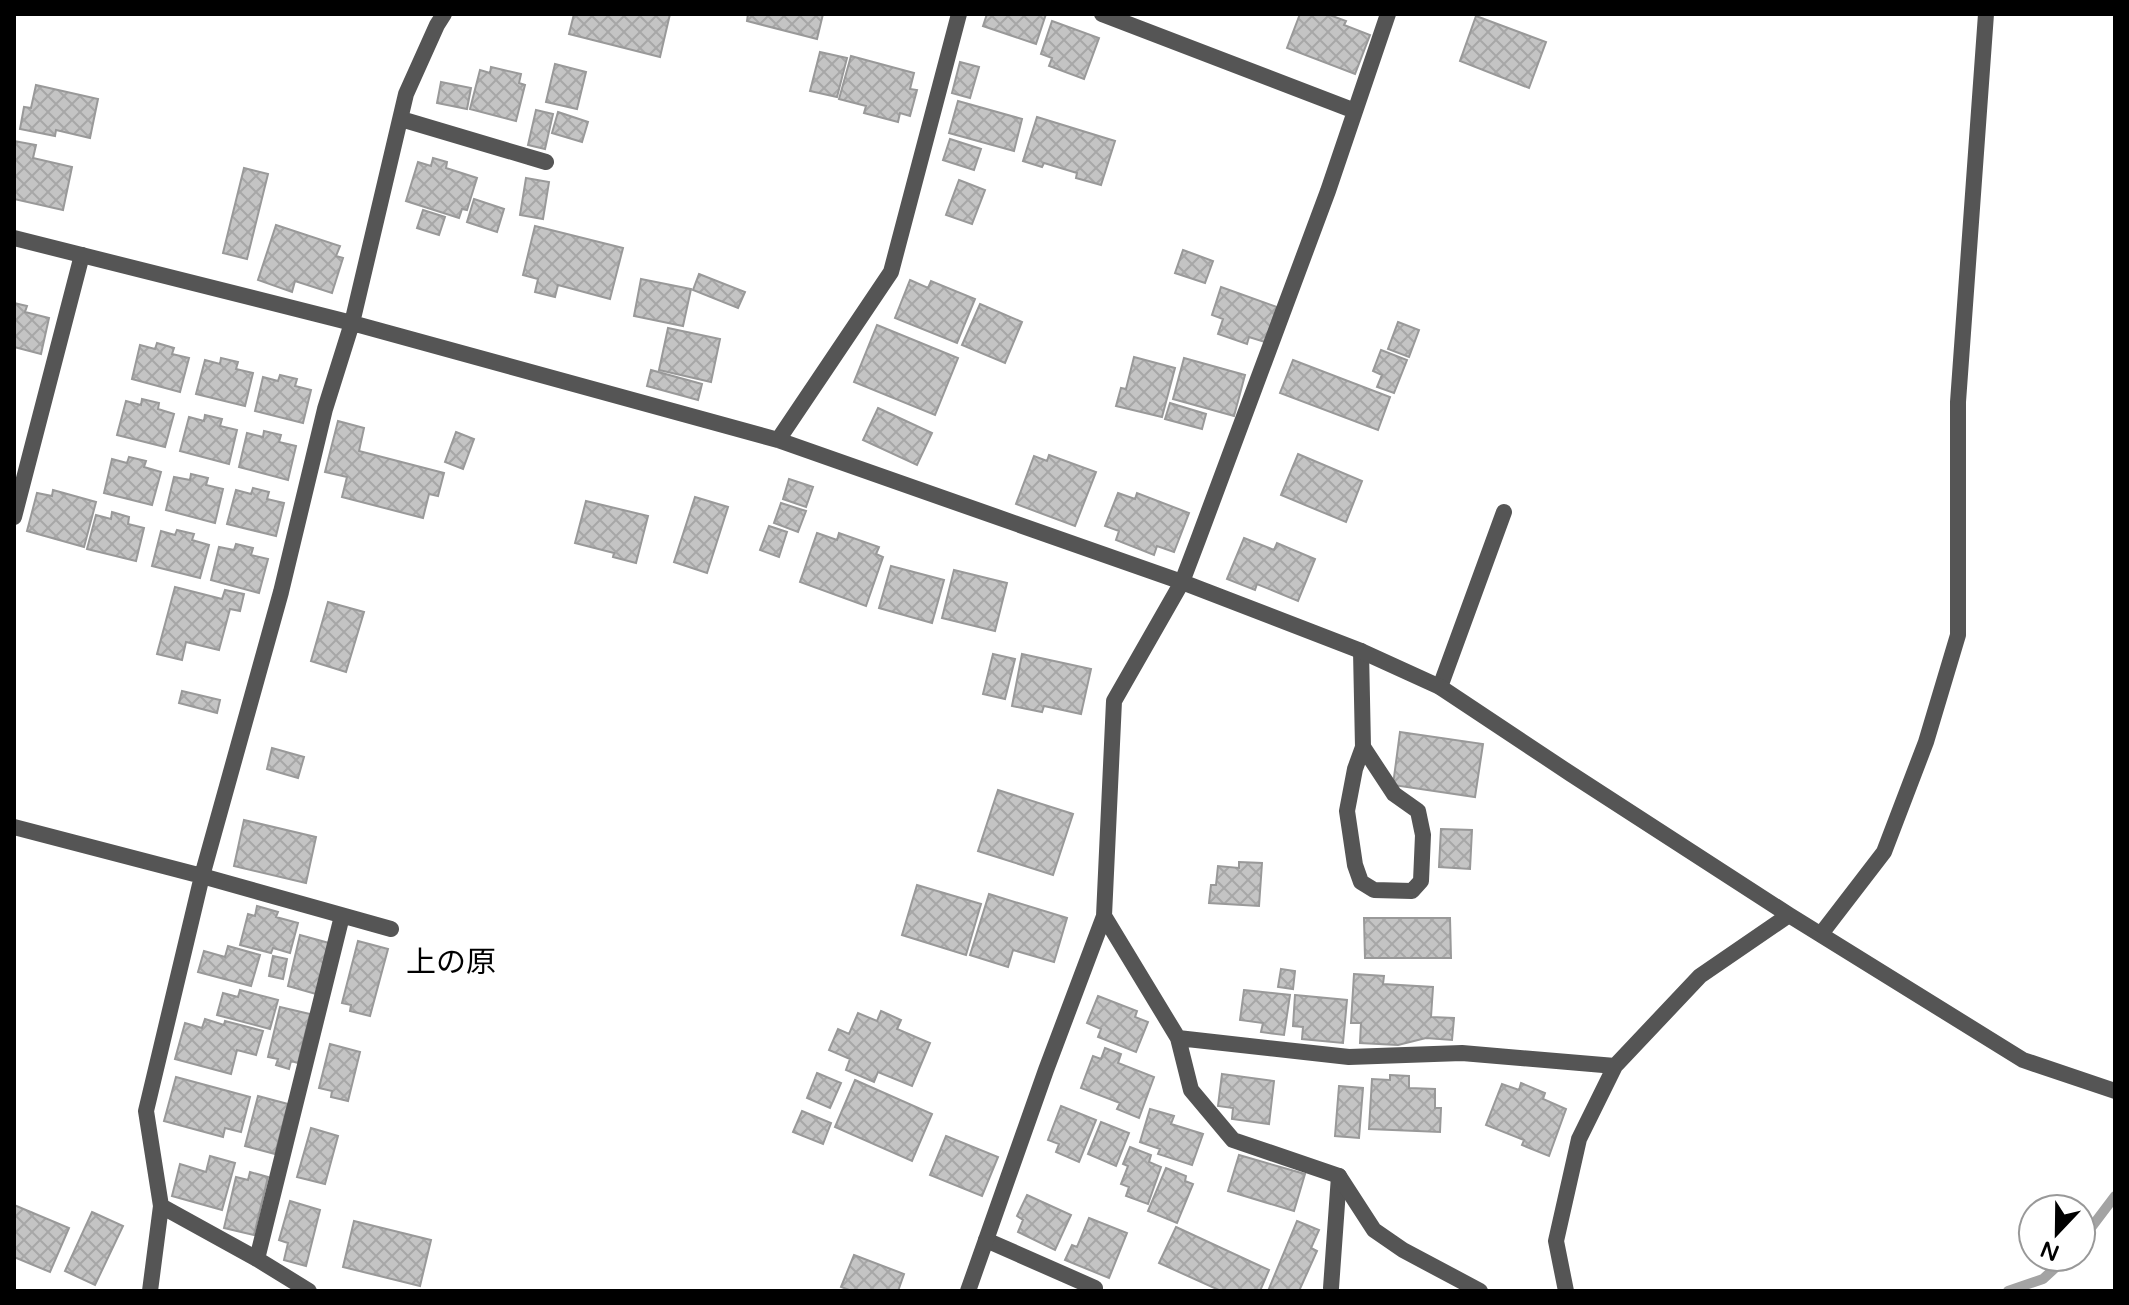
<svg xmlns="http://www.w3.org/2000/svg" width="2129" height="1305" font-family="'Varela Round','Noto Sans JP',sans-serif">
<style>
.lines{fill:none;stroke-linecap:round;stroke-linejoin:round}
.stream{stroke:#a3a3a3;stroke-width:10}
.building{fill:url(#building-cross-hatch);stroke:#999;stroke-width:2}
.service{stroke:#555;stroke-width:16}
.minor{stroke:#555;stroke-width:16}
.labels{text-anchor:middle;stroke-width:8;stroke-linejoin:round;paint-order:stroke}
.neighbourhood-label{font-size:30px;fill:#000;stroke:#fff}
</style>
<defs>
<pattern id="building-cross-hatch" width="8" height="8" patternUnits="userSpaceOnUse" patternTransform="scale(2)"><rect width="8" height="8" fill="#c4c4c4"/><path d="M0 0l8 8M0 8l8-8" fill="none" stroke="#a7a7a7"/></pattern>
</defs>
<rect width="100%" height="100%" fill="#fff"/>
<g class="lines">
<path class="stream" d="M2081 1241 2115 1196
M2008 1291 2043 1279 2067 1257"/>
</g>
<path class="building" d="M574 14H670L660 57 569 34Z
M748 14H823L817 39 747 21Z
M987 14H1046L1036 44 983 26Z
M1300 14H1327L1346 21 1344 25 1370 35 1355 74 1287 48Z
M1476 16 1546 42 1529 88 1460 61Z
M1052 21 1099 38 1084 79 1049 66 1052 58 1041 54Z
M820 52 847 58 837 97 810 91Z
M851 56 914 73 910 89 917 90 910 116 900 113 898 122 864 113 866 106 839 99Z
M960 62 979 67 970 98 952 93Z
M555 64 586 72 577 109 546 102Z
M491 67 521 74 519 83 525 85 516 121 470 109 480 70 490 73Z
M441 82 471 88 467 109 437 103Z
M36 85 98 99 90 138 56 130 55 136 20 129 24 107 31 108Z
M958 101 1022 119 1014 151 949 133Z
M536 110 553 114 545 149 528 145Z
M558 112 588 122 582 142 552 133Z
M1037 117 1115 141 1101 185 1076 178 1077 173 1044 163 1042 167 1023 161Z
M950 139 981 149 974 170 943 160Z
M14 141 36 145 33 158 72 167 63 210 14 199Z
M433 158 447 162 446 168 477 178 467 210 462 209 459 218 406 201 418 162 431 166Z
M244 168 268 174 247 259 223 253Z
M526 178 549 182 543 219 520 215Z
M959 180 985 190 972 224 946 215Z
M474 199 504 209 497 232 467 222Z
M423 210 445 217 439 235 417 228Z
M276 225 340 246 336 256 343 258 332 293 295 281 292 292 258 280Z
M535 226 623 248 610 299 558 285 555 297 535 292 538 279 523 275Z
M1183 250 1213 261 1205 283 1175 273Z
M699 274 745 292 738 308 693 290Z
M641 279 691 289 683 326 634 316Z
M910 280 928 288 931 281 975 299 957 343 895 318Z
M1221 287 1277 307 1265 342 1249 337 1247 344 1218 334 1223 319 1212 315Z
M14 303 27 306 25 312 49 318 41 354 14 347Z
M980 304 1022 322 1005 363 962 345Z
M1398 322 1419 330 1409 357 1388 349Z
M877 325 958 358 935 415 854 382Z
M668 328 720 339 711 382 659 370Z
M157 343 174 348 172 354 189 358 180 392 132 379 140 345 155 349Z
M1381 350 1407 360 1394 393 1377 387 1382 375 1373 371Z
M1134 357 1175 368 1162 417 1116 406 1121 388 1126 389Z
M221 358 238 362 236 369 253 373 245 406 196 394 205 360 220 364Z
M1184 358 1245 375 1234 416 1173 399Z
M1293 360 1390 397 1378 430 1280 393Z
M651 370 702 384 698 400 647 386Z
M280 375 297 379 295 386 311 390 303 423 255 411 263 377 278 381Z
M142 399 159 403 158 409 174 414 165 447 117 435 126 401 141 405Z
M1170 403 1206 414 1202 429 1165 419Z
M878 408 932 433 917 465 863 440Z
M205 415 222 419 220 426 237 430 229 464 180 451 189 417 204 421Z
M338 421 364 428 359 451 444 473 438 496 429 494 423 518 342 497 347 477 325 472Z
M264 431 281 435 279 442 296 446 288 480 239 467 247 433 263 437Z
M456 432 474 439 463 469 445 462Z
M1298 454 1362 481 1346 522 1281 495Z
M1049 455 1096 472 1075 526 1016 504 1034 456 1047 461Z
M129 457 146 461 144 467 161 472 152 505 104 493 112 459 127 463Z
M191 474 208 478 206 485 223 489 215 523 166 510 174 477 190 480Z
M789 479 813 487 806 507 783 499Z
M253 488 269 492 267 499 284 503 276 536 227 524 236 490 251 494Z
M53 490 96 502 84 547 27 531 37 493 52 496Z
M1118 493 1135 499 1137 493 1189 513 1174 552 1157 546 1154 555 1116 540 1119 531 1105 526Z
M695 497 728 507 707 573 674 562Z
M586 501 648 516 636 563 613 557 614 553 575 543Z
M781 503 806 511 798 532 774 523Z
M112 512 129 517 128 524 144 528 136 561 87 549 96 515 111 519Z
M769 526 787 532 779 557 760 550Z
M177 530 194 534 192 540 209 545 200 578 152 566 161 531 175 535Z
M817 533 837 540 839 533 879 547 876 554 883 557 866 606 800 582Z
M1244 538 1274 550 1277 543 1315 559 1298 601 1257 584 1255 590 1227 579Z
M236 544 253 548 251 555 268 559 259 593 211 580 219 547 234 550Z
M891 566 944 580 932 623 879 608Z
M954 570 1007 583 995 631 942 618Z
M175 587 222 599 225 590 244 594 240 611 230 609 219 650 186 642 182 660 157 654Z
M328 602 364 612 346 672 311 661Z
M993 654 1015 659 1005 699 983 694Z
M1022 654 1091 669 1081 714 1044 706 1042 712 1012 706Z
M182 691 220 700 217 713 179 703Z
M1400 732 1483 744 1475 797 1393 785Z
M272 748 304 757 298 778 267 769Z
M998 790 1073 814 1053 875 978 851Z
M244 820 316 837 306 883 234 866Z
M1441 829 1472 830 1470 869 1439 867Z
M1239 862 1262 863 1259 906 1209 903 1211 885H1216L1218 866 1239 868Z
M917 885 981 904 966 955 902 935Z
M989 894 1067 918 1054 962 1013 950 1008 967 970 955Z
M257 906 278 912 276 917 298 923 290 953 273 948 271 953 240 945 248 914 255 916Z
M1364 918H1450L1451 958H1365Z
M300 935 329 943 316 994 288 986Z
M358 941 388 949 370 1016 350 1011 351 1005 342 1003Z
M228 946 260 955 251 986 198 972 204 951 225 957Z
M273 956 287 959 283 979 269 976Z
M1281 969 1295 971 1293 989 1278 987Z
M1354 974 1384 976 1383 984 1433 987 1431 1017 1454 1018 1452 1040 1426 1038 1398 1045 1360 1043 1361 1023H1351Z
M240 990 278 1000 270 1029 217 1015 223 993 238 997Z
M1244 990 1290 995 1284 1035 1261 1032 1263 1023 1240 1020Z
M1295 995 1347 1000 1343 1043 1302 1039 1303 1027 1293 1026Z
M1098 996 1137 1011 1135 1017 1148 1022 1136 1052 1098 1037 1101 1029 1087 1023Z
M280 1007 310 1014 298 1063 291 1061 289 1069 276 1065 278 1059 268 1057Z
M881 1011 901 1020 897 1029 930 1043 912 1086 878 1072 874 1082 846 1070 850 1059 829 1050 838 1029 849 1034 858 1013 877 1021Z
M205 1019 224 1025 225 1021 263 1031 256 1055 237 1050 231 1074 175 1059 185 1023 202 1028Z
M330 1044 360 1052 348 1101 331 1097 332 1091 319 1088Z
M1105 1048 1121 1054 1118 1063 1154 1077 1139 1118 1117 1109 1120 1103 1081 1088 1093 1056 1101 1059Z
M817 1073 841 1083 830 1108 807 1098Z
M1222 1074 1274 1081 1269 1124 1232 1119 1233 1108 1218 1106Z
M1390 1075 1409 1076V1088L1435 1089V1108H1441L1440 1132 1369 1129 1372 1079 1390 1080Z
M176 1077 250 1097 241 1132 225 1128 223 1137 164 1121Z
M855 1080 932 1114 912 1161 835 1127Z
M1521 1083 1545 1093 1543 1099 1566 1109 1549 1156 1522 1145 1524 1140 1486 1125 1502 1084 1519 1090Z
M1339 1086 1363 1088 1359 1138 1335 1136Z
M258 1096 288 1104 275 1154 245 1146Z
M1061 1106 1096 1120 1079 1162 1056 1152 1059 1144 1048 1140Z
M1150 1109 1174 1116 1171 1124 1203 1134 1192 1165 1158 1154 1160 1149 1140 1142Z
M802 1111 831 1123 823 1144 793 1132Z
M1101 1122 1129 1133 1116 1166 1088 1154Z
M311 1128 338 1136 325 1184 297 1177Z
M946 1136 998 1157 982 1196 930 1175Z
M1130 1147 1151 1155 1149 1162 1161 1167 1148 1204 1126 1196 1129 1187 1121 1184 1128 1166 1123 1164Z
M1239 1155 1305 1174 1294 1211 1228 1191Z
M210 1156 235 1163 222 1210 172 1196 180 1164 206 1172Z
M1166 1168 1186 1176 1185 1181 1193 1184 1177 1223 1148 1211Z
M250 1172 268 1177 254 1235 224 1228 236 1177 248 1180Z
M1027 1195 1071 1215 1055 1250 1018 1232 1023 1220 1017 1216Z
M290 1201 320 1210 306 1266 284 1260 288 1243 279 1240Z
M14 1205 69 1228 50 1272 14 1257Z
M92 1212 123 1226 95 1285 65 1271Z
M1089 1218 1127 1233 1109 1278 1065 1260 1072 1245 1077 1247Z
M354 1221 431 1240 420 1286 343 1267Z
M1297 1221 1319 1230 1311 1248 1317 1251 1299 1291H1268Z
M1176 1227 1269 1270 1260 1291H1221L1159 1263Z
M854 1255 904 1274 898 1291H852L841 1287Z"/>
<g class="lines">
<path class="service" d="M14 517 82 255
M1361 651 1363 747 1355 769 1347 811 1355 865 1361 882 1374 890 1412 891 1421 881 1423 835 1418 811 1394 794 1363 747
M1440 687 1504 512
M986 1240 1095 1288 1094 1291
M1331 1288 1339 1176"/>
<path class="minor" d="M1102 14 1355 111
M401 119 546 162
M14 238 352 323 778 440 1182 582 1361 651 1440 687 1571 774 1789 915 2023 1060 2115 1091
M778 440 891 272 959 14
M14 827 202 876 391 929
M1104 916 1178 1038 1191 1090 1233 1140 1339 1176 1374 1230 1403 1250 1480 1291
M1821 934 1884 852 1926 742 1958 635V402L1986 14
M1178 1038 1349 1057 1462 1053 1615 1066
M161 1206 257 1259 309 1291
M257 1259 342 916
M150 1291 161 1206 146 1111 202 876 281 592 325 409 352 323 406 94 437 25 444 14
M968 1291 1046 1070 1104 916 1114 701 1182 582 1198 540 1328 191 1388 14
M1566 1291 1556 1241 1579 1139 1615 1066 1700 976 1789 915"/>
</g>
<g class="labels">
<g class="neighbourhood-label">
<text x="451" y="972">上の原</text>
</g>
</g>
<rect width="2129" height="1305" fill="none" stroke="#000000" stroke-width="32"/>
<g transform="translate(2057 1233) rotate(202)"><circle r="38" fill="#ffffff" stroke="#999999" stroke-width="2"/>
<path d="M0-6L14 30L0 20L-14 30Z" fill="#000000"/>
<text y="-12" font-size="22" font-weight="bold" text-anchor="middle" fill="#000000">N</text>
</g>
</svg>
